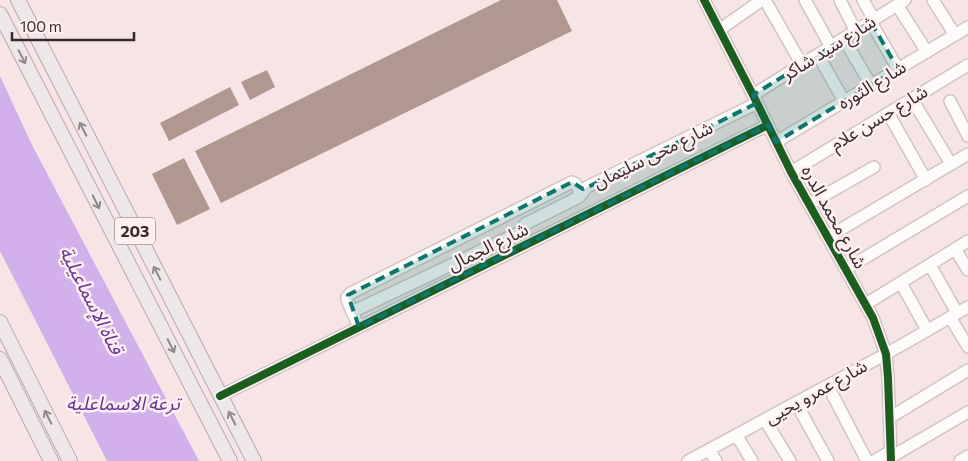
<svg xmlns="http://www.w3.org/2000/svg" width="968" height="461" font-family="Commissioner,'Noto Sans Arabic',sans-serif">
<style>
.water{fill:#d2b0ec}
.building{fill:#b09790}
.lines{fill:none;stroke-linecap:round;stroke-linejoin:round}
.minor-casing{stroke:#d2c4c4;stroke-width:14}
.major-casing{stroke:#b9a8ae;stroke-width:16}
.minor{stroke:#fefbfb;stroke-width:11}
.major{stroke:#eee7ea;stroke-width:14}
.cycleway-casing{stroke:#fef0f1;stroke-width:11}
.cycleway{stroke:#1b5e20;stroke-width:8}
.oneway{stroke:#92888b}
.marked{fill:#0f766e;fill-opacity:0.2;stroke:#0f766e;stroke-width:4;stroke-dasharray:10 6;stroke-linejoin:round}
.labels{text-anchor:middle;stroke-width:5;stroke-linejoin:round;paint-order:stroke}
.shield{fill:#fef0f1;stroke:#736567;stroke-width:1}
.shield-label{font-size:16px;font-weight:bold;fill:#372a2c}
.street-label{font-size:18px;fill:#372a2c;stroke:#fef0f1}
.water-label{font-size:19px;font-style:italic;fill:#693496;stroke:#fef0f1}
</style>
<rect width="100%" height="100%" fill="#f7e5e6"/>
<path class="water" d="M0 76 32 145 199 461H107L0 251Z"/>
<path class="building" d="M501 0H557L572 31 221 203 195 151Z
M267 70 275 87 250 100 241 82Z
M230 87 239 105 169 141 160 123Z
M184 158 210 209 177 225 152 174Z"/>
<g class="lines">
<g class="minor-casing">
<path id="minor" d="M704 0 753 95 791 172 873 318 886 354 888 378 891 461
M765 0 802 65
M805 0 831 47
M840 0 856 32
M863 0 874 20
M933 0 955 35
M897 5 927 52
M871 22 898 69
M719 30 762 0
M844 39 871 85
M818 55 844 101
M753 95 905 0
M912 99 951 164
M950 101 968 136
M888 113 926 180
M776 142 968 27
M791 172 968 65
M809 204 874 167
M525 224 579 197 587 187 757 103
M828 237 968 154
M955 249 968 270
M930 265 957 313
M846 269 968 196
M901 283 927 330
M866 304 968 241
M352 312 516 234
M950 317 968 347
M359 327 347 300V297L351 293 572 182 576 184 581 195
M828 386 867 461
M220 396 768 125
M796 403 828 461
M889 418 968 370
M765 420 790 461
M737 436 752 461
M709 450 716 461
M891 457 968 412
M688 461 886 354 968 307
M874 461 891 451
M960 461 968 456"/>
</g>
<g class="major-casing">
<path id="major" d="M18 0 254 461
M0 14 230 461
M0 322 70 461
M0 359 51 461"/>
</g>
<use href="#minor" class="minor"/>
<use href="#major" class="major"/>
<g class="cycleway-casing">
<path id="cycleway" d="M704 0 753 95 791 172 873 318 886 354 888 378 891 461
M220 396 768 125"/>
</g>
<use href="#cycleway" class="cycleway"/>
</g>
<defs><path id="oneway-shaft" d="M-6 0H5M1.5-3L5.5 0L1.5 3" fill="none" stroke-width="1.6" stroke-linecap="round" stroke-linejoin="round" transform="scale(1.25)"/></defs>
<g class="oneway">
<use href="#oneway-shaft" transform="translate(22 57) rotate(63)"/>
<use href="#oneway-shaft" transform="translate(83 129) rotate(-117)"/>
<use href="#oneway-shaft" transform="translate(96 202) rotate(63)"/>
<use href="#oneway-shaft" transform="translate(157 273) rotate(-117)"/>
<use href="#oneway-shaft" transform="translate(171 346) rotate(63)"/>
<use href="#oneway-shaft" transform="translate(48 417) rotate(-117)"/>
<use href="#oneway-shaft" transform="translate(232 418) rotate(-117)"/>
</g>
<path class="marked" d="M871 22 898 69 776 142 768 125 359 327 348 295 572 182 583 189 590 186 757 103 753 95Z"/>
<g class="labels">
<rect class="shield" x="115" y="217.5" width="40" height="27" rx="4"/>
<g class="shield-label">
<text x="135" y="237">203</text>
</g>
<g class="street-label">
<text transform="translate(829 48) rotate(-32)" y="6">شارع سيد شاكر</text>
<text transform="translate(872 85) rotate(-31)" y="6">شارع الثوره</text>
<text transform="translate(879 118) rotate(-31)" y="6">شارع حسن علام</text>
<text transform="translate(653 155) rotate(-26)" y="6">شارع محى سليمان</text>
<text transform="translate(834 217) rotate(61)" y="6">شارع محمد الدره</text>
<text transform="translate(488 247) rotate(-26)" y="6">شارع الجمال</text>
<text transform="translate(816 392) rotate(-29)" y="6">شارع عمرو يحيى</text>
</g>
<g class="water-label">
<text transform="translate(92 300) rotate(63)" y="7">قناة الإسماعيلية</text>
<text x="123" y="410">ترعة الاسماعلية</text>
</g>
</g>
<path d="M12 32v8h122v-8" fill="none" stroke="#372a2c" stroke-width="2.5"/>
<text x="20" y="32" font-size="15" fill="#372a2c" stroke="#fef0f1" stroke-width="4" paint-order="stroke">100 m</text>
</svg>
